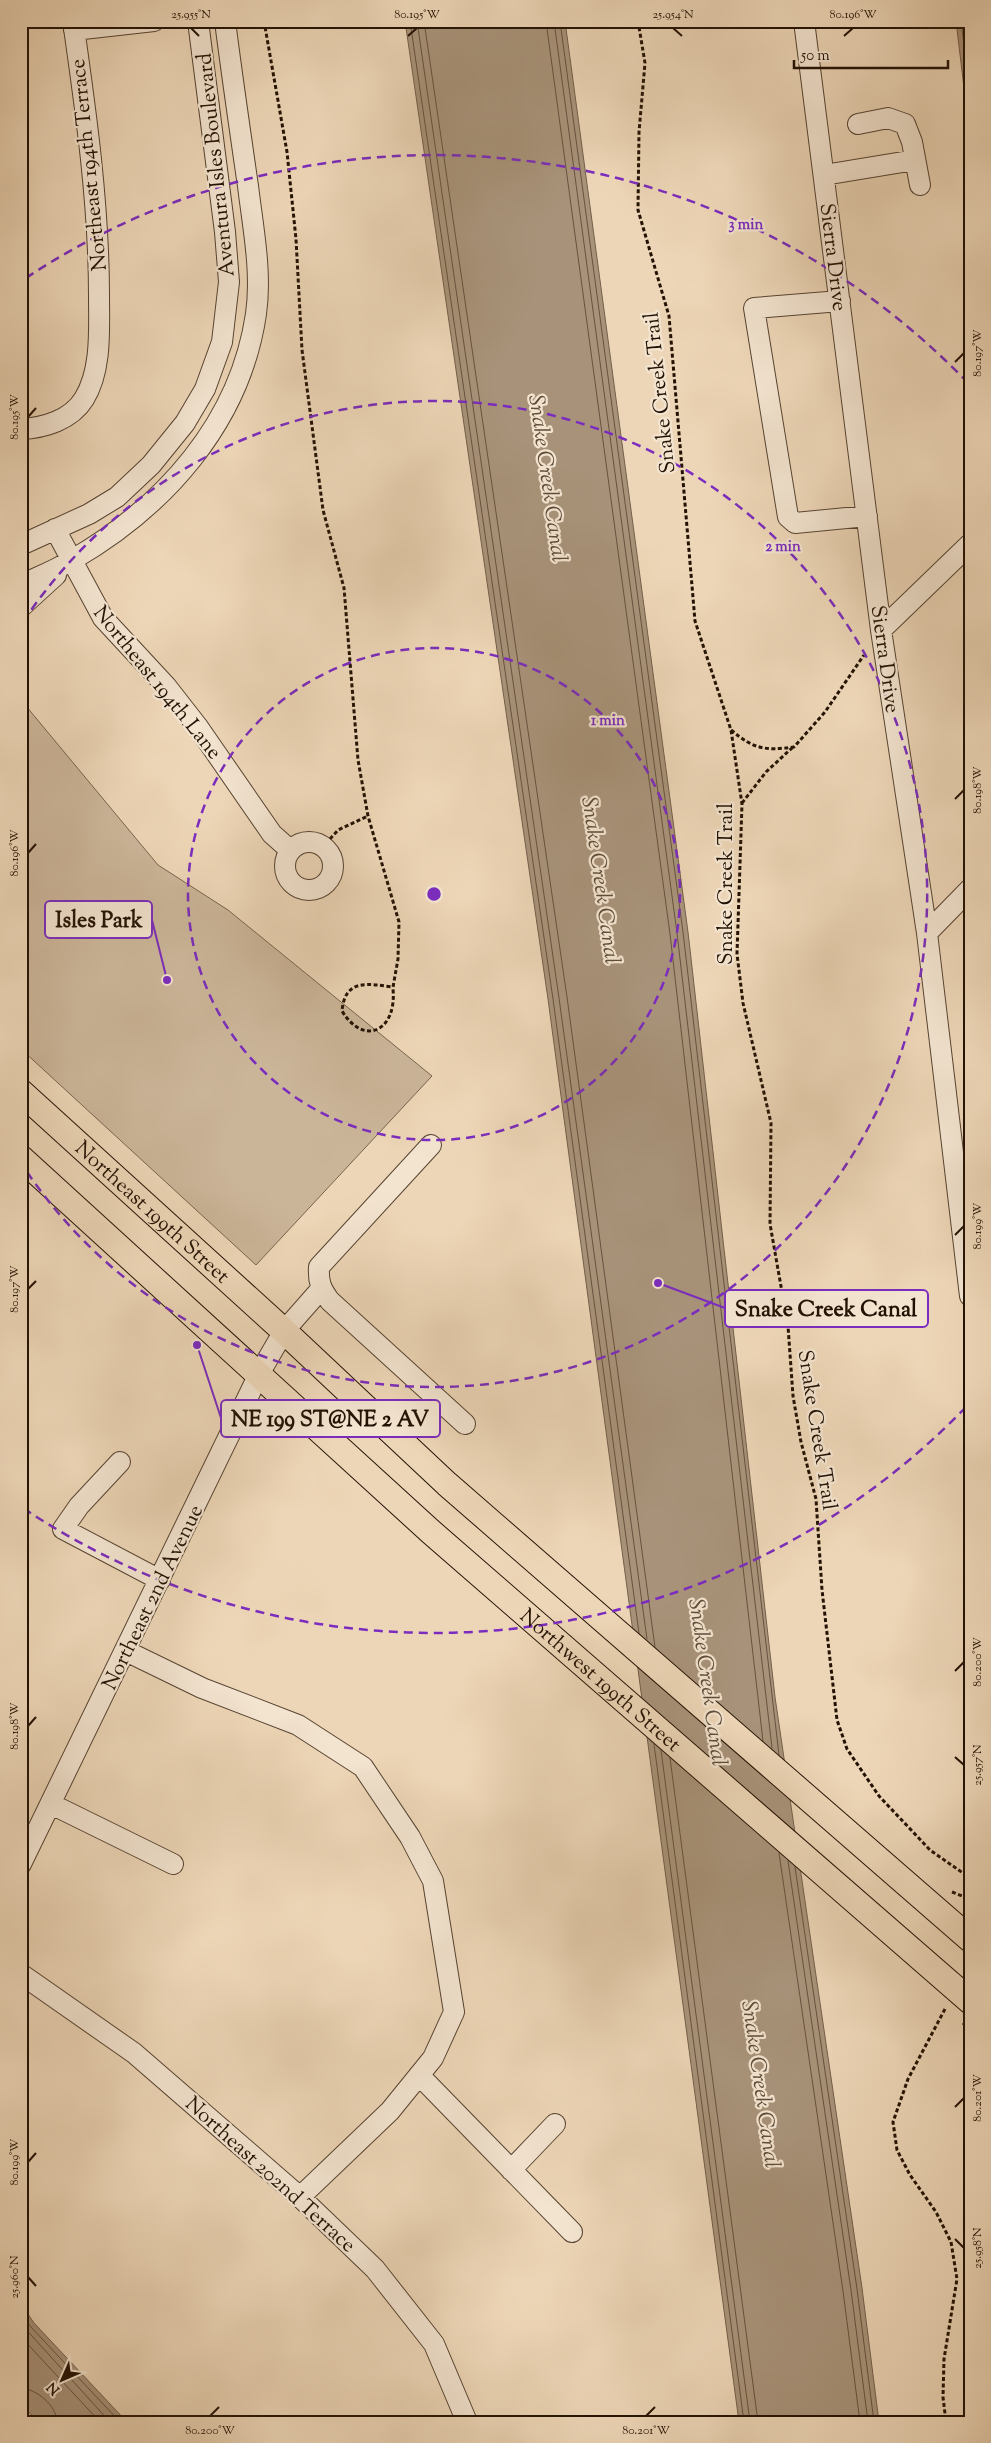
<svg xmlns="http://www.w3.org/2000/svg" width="991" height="2443" font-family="'Sorts Mill Goudy',serif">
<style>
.green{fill:#cbb599;stroke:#77644e}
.water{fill:#a8937a;stroke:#735f4b}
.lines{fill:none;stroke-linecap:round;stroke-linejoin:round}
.shore{stroke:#66523f;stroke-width:1}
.minor-casing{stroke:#564331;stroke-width:22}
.major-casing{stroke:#231204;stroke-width:27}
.path{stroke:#231204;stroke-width:3;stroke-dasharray:4 2.5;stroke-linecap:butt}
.minor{stroke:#f3e4d0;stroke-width:20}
.major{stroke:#edd6b7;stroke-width:25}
.ticks{fill:none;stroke:#231204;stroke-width:2}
.ring{fill:none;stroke:#7b2cbf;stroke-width:2.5;stroke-dasharray:9 6}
.labels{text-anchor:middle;stroke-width:4.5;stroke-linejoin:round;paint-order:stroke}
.street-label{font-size:21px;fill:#231204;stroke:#f3e4d0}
.water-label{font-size:22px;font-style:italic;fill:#5f4c39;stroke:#f3e4d0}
.centre{fill:#7b2cbf;stroke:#f3e4d0;stroke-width:2.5}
.ring-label{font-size:15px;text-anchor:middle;font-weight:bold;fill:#7b2cbf;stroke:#f3e4d0;stroke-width:4.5;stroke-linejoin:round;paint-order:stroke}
.leader{fill:none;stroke:#7b2cbf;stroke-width:2}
.callout-dot{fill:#7b2cbf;stroke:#f3e4d0;stroke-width:2}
.callout{fill:#f3e4d0;stroke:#7b2cbf;stroke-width:2}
.callout-label{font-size:22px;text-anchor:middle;font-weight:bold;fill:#231204}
.neatline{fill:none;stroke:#231204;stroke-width:2}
.ticks-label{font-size:12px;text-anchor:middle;fill:#231204}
</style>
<rect width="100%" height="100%" fill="#edd6b7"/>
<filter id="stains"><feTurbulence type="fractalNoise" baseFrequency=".004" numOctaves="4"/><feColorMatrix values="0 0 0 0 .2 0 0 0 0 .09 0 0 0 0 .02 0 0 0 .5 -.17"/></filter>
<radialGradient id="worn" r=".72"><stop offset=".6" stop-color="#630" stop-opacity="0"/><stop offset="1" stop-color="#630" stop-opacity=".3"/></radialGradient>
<path class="green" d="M21 700 158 865 228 910 432 1076 256 1265 21 1049Z"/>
<path class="water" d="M405 21H565L688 932 775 1697 862 2288 879 2422H739L548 999Z
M956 21H970V138Z
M21 2304 34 2323 127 2422H40L21 2406Z"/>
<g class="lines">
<path class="shore" d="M410 21 553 999 639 1633
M417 21 559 998 647 1639
M424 21 567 997 655 1647
M546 21 670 934 763 1741
M554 21 677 933 772 1748
M560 21 683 932 779 1755
M961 21 970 94
M654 1744 744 2422
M661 1750 750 2422
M670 1758 758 2422
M779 1853 843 2291 860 2422
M788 1861 851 2290 868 2422
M795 1867 857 2289 874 2422
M21 2313 30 2326 120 2422
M21 2324 110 2422
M21 2337 100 2422
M21 2388C37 2389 57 2406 57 2422"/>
<g class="minor-casing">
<path id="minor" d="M804 21 881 630 927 933 970 1296
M74 30 154 21
M858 124 888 118 905 124 912 142 920 185
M824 175 915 160
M840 301 754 308 788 517 795 523 867 516
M21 429C44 428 71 420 84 399 102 370 99 329 99 296 99 204 86 112 73 21
M55 529 103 618 166 686 198 727 272 834 290 850
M21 545 89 514 117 497 151 465 185 423 205 389 222 342 229 282 225 232 198 21
M21 585C38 577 56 570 72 560 164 507 240 423 256 314 262 272 253 228 248 186 240 131 232 76 225 21
M21 607 56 575
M881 630 970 544
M285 866a24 24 0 1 1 48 0a24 24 0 1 1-48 0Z
M927 933 970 889
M431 1145 319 1267C318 1282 321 1289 330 1301L465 1424
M120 1462 79 1506 63 1529 160 1580
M126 1651 202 1688 298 1725 363 1767 410 1837 433 1881 454 2012 433 2058 390 2111 300 2197
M51 1804 173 1864
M21 1864 259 1374 284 1331 321 1289
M21 1974 134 2053 300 2197 375 2269 434 2344 467 2422
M419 2075 572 2232
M511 2170 555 2124"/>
</g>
<g class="major-casing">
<g id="major">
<path id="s1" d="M21 1092 284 1331 447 1484 970 1939"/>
<path id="s2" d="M21 1158 430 1531 970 2001"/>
</g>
</g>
<path class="path" d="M264 21 287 152 296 239 302 350 323 510 344 588 358 760 368 816 399 922 398 959 393 987V989C397 1031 364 1047 342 1011 345 978 368 984 393 987
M638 21 645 63 639 132 638 210 669 316 695 621 731 730 742 804 737 954 743 1003 771 1123 770 1224 788 1326 793 1396 801 1442 816 1499 822 1590 837 1720 847 1749 879 1796 930 1850 970 1878
M731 730C754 749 764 751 794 747L825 712 864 655
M742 803 766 772 793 747
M330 839 338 830 368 816
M952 1892 970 1899
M945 2009 908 2079 893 2122 897 2150 910 2175 936 2212 951 2242 957 2279 944 2359 943 2397 946 2422
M963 2023 970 2030"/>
<use href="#minor" class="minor"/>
<use href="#major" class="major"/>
</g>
<path class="ticks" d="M191 28 199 36M673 28 682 36M408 36 417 28M844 36 853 28M955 362 964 353M28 417 36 408M955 799 964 790M28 853 36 844M955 1235 964 1226M28 1289 36 1281M955 1671 964 1662M28 1726 36 1717M955 1757 964 1765M955 2107 964 2098M28 2162 36 2153M955 2239 964 2248M28 2277 36 2286M210 2416 219 2407M646 2416 655 2407"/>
<g class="ring">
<circle cx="434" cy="894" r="246"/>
<path d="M23 622A493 493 0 1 1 23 1166"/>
<path d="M966 1407A739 739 0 0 1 26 1510M26 278A739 739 0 0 1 966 381"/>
</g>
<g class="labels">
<g class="street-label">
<text transform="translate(88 165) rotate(-96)" y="7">Northeast 194th Terrace</text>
<text transform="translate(215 165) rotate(-96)" y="7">Aventura Isles Boulevard</text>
<text transform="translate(834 257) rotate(83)" y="7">Sierra Drive</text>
<text transform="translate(659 393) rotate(-96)" y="7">Snake Creek Trail</text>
<text transform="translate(886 659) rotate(82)" y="7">Sierra Drive</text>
<text transform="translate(158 682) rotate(51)" y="7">Northeast 194th Lane</text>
<text transform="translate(725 884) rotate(-90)" y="7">Snake Creek Trail</text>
<text dy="7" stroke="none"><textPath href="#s1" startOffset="178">Northeast 199th Street</textPath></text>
<text transform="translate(818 1430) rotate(81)" y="7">Snake Creek Trail</text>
<text transform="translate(152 1597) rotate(-64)" y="7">Northeast 2nd Avenue</text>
<text dy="7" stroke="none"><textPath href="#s2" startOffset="780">Northwest 199th Street</textPath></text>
<text transform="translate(271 2174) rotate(42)" y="7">Northeast 202nd Terrace</text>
</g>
<g class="water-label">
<text transform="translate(549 478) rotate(82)" y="8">Snake Creek Canal</text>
<text transform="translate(602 880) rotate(82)" y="8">Snake Creek Canal</text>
<text transform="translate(709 1682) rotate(82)" y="8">Snake Creek Canal</text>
<text transform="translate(762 2084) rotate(82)" y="8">Snake Creek Canal</text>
</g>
</g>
<circle cx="434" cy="894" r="8" class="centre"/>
<g class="ring-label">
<text x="746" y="229">3 min</text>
<text x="783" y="551">2 min</text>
<text x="608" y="725">1 min</text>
</g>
<path class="leader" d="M167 980L152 920M658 1283L725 1308M197 1345L221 1418"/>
<g class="callout-dot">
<circle cx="167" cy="980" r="5"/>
<circle cx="658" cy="1283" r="5"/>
<circle cx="197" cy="1345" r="5"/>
</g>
<g class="callout">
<rect x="45" y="901" width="107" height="37" rx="5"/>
<rect x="725" y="1290" width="203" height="37" rx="5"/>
<rect x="221" y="1400" width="219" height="37" rx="5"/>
</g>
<g class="callout-label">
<text x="99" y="927">Isles Park</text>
<text x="826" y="1316">Snake Creek Canal</text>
<text x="330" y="1426">NE 199 ST@NE 2 AV</text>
</g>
<rect width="991" height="2443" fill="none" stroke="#edd6b7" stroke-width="55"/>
<g transform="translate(62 2380) rotate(225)" stroke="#f3e4d0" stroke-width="4" paint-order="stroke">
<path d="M0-4L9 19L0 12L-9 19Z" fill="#231204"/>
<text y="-8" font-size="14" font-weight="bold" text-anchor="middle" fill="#231204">N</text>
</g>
<path d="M794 60v8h154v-8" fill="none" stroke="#231204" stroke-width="2.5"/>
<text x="801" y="60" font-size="15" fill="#231204" stroke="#f3e4d0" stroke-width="4" paint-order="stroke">50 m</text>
<rect x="28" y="28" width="936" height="2388" class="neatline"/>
<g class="ticks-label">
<text x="191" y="18">25.955°N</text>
<text x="417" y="18">80.195°W</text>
<text x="673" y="18">25.954°N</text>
<text x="853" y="18">80.196°W</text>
<text transform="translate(977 353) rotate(-90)" y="4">80.197°W</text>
<text transform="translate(14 417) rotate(-90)" y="4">80.195°W</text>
<text transform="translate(977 790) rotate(-90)" y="4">80.198°W</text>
<text transform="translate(14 853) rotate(-90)" y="4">80.196°W</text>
<text transform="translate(977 1226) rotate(-90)" y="4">80.199°W</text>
<text transform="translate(14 1289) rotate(-90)" y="4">80.197°W</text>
<text transform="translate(977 1662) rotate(-90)" y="4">80.200°W</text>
<text transform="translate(14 1726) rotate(-90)" y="4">80.198°W</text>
<text transform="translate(977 1765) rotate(-90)" y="4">25.957°N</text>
<text transform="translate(977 2098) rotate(-90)" y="4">80.201°W</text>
<text transform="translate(14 2162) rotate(-90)" y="4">80.199°W</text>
<text transform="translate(977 2248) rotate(-90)" y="4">25.958°N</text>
<text transform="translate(14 2277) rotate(-90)" y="4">25.960°N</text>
<text x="210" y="2434">80.200°W</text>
<text x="646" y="2434">80.201°W</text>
</g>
<rect width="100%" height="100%" filter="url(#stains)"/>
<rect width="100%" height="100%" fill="url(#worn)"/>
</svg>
